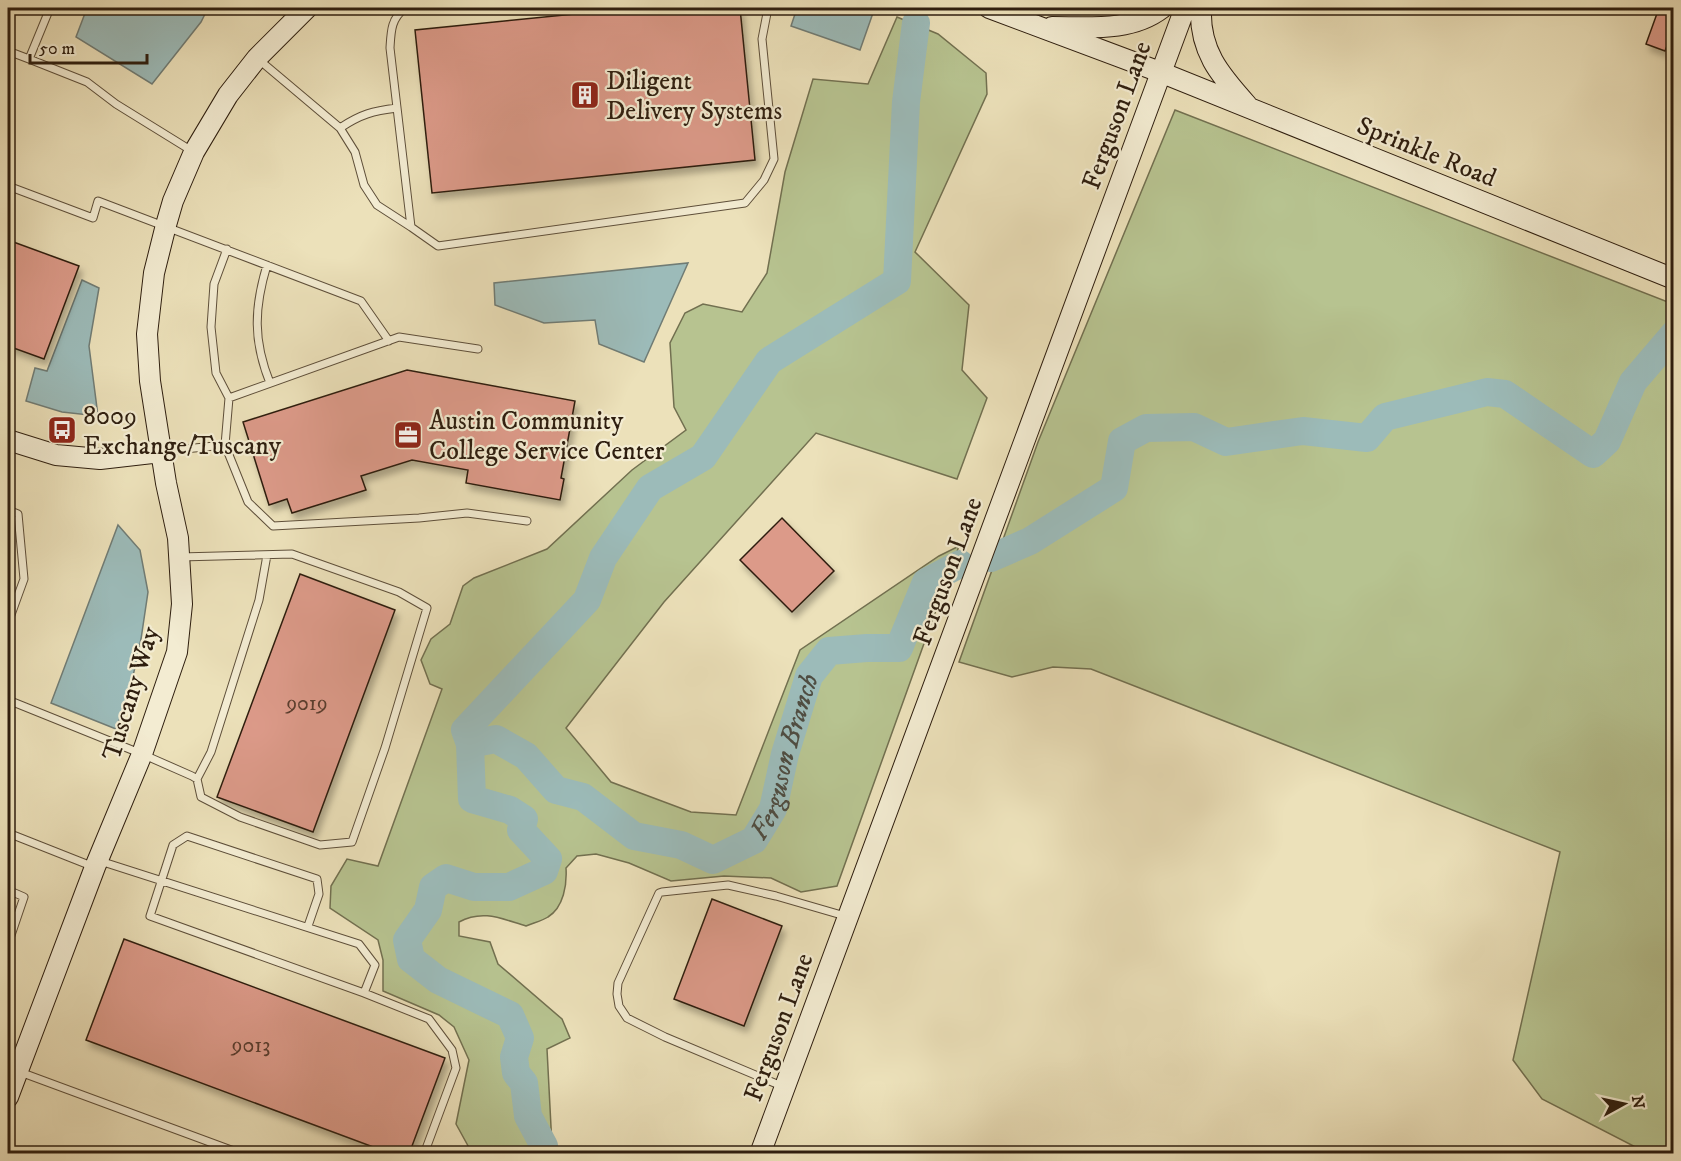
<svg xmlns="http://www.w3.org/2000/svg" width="1681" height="1161" font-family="'IM FELL DW Pica',serif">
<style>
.green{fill:#b7c390;stroke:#727050;stroke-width:1.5}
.water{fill:#9cbbb9;stroke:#707c75;stroke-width:1.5}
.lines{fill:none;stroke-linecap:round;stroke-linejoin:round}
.river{stroke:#9cbbb9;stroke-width:28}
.building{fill:#dc9a89;stroke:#2e1e0f;stroke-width:1.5;filter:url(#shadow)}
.lane-casing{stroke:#5e4f3a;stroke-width:9}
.secondary-casing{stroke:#2e1e0f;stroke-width:22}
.lane{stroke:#f3ecd2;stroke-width:7}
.secondary{stroke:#f3ecd2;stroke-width:20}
.labels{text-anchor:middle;stroke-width:4.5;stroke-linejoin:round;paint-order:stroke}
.number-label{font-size:22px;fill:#5a3d2e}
.poi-label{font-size:26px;fill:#2e1e0f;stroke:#f3ecd2;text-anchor:start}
.street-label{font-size:26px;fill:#2e1e0f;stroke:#f3ecd2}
.water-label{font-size:27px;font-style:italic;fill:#4f4d42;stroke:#f3ecd2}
</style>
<defs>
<filter id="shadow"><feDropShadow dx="3.5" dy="6" stdDeviation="3" flood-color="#0004"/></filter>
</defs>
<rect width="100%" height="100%" fill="#ece1ba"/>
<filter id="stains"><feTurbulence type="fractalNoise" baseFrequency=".00333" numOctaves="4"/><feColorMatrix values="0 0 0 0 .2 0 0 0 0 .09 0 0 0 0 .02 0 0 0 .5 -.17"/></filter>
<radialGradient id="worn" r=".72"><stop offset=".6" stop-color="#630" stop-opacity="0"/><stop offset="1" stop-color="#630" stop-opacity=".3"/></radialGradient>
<path class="green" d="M897 17 938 34 986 73 987 94 915 252 969 305 962 370 987 398 957 479 816 433 664 602 566 728 611 782 691 812 736 815 800 650 939 556 959 546 837 886 801 892 771 878 724 876 671 881 629 863 596 854 577 856 566 868C567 884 564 907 548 917 542 921 533 923 526 926 502 919 483 909 459 922V936L490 942 498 964 562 1019 570 1038 547 1049 552 1146 557 1153H472L456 1124 469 1060 454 1027 439 1015 383 991V960L378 940 330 908 331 886 347 859 378 866 442 689 430 684 421 660 431 639 450 624 463 586 474 578 547 549 632 470 686 430 674 407 670 343 685 313 703 304 742 312 767 273 785 172 813 79 868 84Z
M1175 110 1673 304V1153H1647L1542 1099 1513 1060 1560 852 1091 669 1053 667 1012 677 959 662 1038 442Z"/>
<path class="water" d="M87 8H208L201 22 152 84 76 37Z
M797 8H858L873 13 860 50 791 26Z
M688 263 644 362 599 344 595 320 544 323 495 305 494 283Z
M82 280 99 288 89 346 98 416 62 412 26 401 35 368 47 371Z
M118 525 140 550 148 592 141 639 130 690 116 729 51 703Z"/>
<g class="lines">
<g class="river">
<path d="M991 558 1030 541 1114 488 1122 441 1146 428 1194 427 1226 442 1303 431 1367 438 1385 417 1487 392 1505 394 1593 454 1607 441 1633 382 1674 334"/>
<path id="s1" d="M470 744 496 739 526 756 556 790 583 797 634 836 681 845 713 860 754 840 773 809 785 754 809 676 829 651 867 648H899L926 582 960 564"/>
<path d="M545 1154 544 1146 528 1116 524 1083 516 1073 514 1057 520 1038 510 1015 438 980 411 959 407 940 428 910 433 887 446 878 474 887H509L544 871 548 859 521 830 524 819 510 810 472 799 470 744 465 730 587 600 603 558 650 488 703 457 769 361 897 281 906 102 916 23"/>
</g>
</g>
<path class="building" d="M635 8H740L755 160 432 193 415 30Z
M1659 8H1674V27L1665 51 1646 44Z
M8 240 79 266 44 359 8 346Z
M407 370 575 401 561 478 564 479 560 500 466 483 468 470 412 460 361 476 366 490 292 513 287 499 269 505 243 422Z
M782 518 834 571 792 612 740 560Z
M300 574 395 610 313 832 217 797Z
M712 899 782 926 744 1026 674 999Z
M124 939 445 1058 409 1154H392L86 1040Z"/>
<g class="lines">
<g class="lane-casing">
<path id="lane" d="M50 8 29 59 87 82 116 104 192 151
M405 8C391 19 391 31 390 48L411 227 438 246 745 203 764 180 774 159 762 39 768 8
M8 51 29 59
M258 59 340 128 355 152 364 185 377 205 411 227
M340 128C361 114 373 111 397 108
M8 186 93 218 98 201 361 301 389 341
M227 249 214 284 211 327 216 373 229 398
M267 265C254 308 253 341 270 383
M8 379H10
M225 445 248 502 273 526 419 518 467 513 527 521
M164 451 225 445 229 398 399 337 478 349
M8 510 18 514 24 579 8 623
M8 700 142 754 192 776 197 779 201 797 240 817 320 845 352 842 385 748 427 608 399 592 292 554 180 557
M197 779 211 752 259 600 267 555
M8 833 94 867
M100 861 359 944 375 965 364 993 429 1019 452 1050 456 1068 424 1154
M8 890 24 897 8 944
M308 926 319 894 317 879 187 836 173 845 150 916 364 993
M20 1072 242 1154
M784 1087 665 1037 627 1018 619 1006 617 994 618 983 659 893 662 892 728 885 776 896 845 916"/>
</g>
<g class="secondary-casing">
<path id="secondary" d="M989 8 1160 72 1674 279
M1201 8C1199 50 1219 74 1247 105
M1052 27C1089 27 1131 32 1162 8
M8 440 56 455 100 459 161 452
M8 1097 95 867 142 754 177 652 182 604 178 538 166 483 150 381 147 334 154 273 166 225 173 201 194 152 228 95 257 58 307 8
M760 1154 1185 8"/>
</g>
<use href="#lane" class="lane"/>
<use href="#secondary" class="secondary"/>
</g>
<defs>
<g id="building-square" transform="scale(1.5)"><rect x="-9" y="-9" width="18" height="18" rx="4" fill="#8f2418" stroke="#f3ecd2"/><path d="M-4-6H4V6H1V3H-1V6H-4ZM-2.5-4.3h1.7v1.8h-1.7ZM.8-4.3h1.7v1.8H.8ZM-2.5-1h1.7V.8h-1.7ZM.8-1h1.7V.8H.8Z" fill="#fff"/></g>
<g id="bus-square" transform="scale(1.5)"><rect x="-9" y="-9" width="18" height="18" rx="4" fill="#8f2418" stroke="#f3ecd2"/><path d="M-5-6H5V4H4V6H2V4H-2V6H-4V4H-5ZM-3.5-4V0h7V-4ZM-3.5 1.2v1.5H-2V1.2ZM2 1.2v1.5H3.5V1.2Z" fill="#fff"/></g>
<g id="office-square" transform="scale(1.5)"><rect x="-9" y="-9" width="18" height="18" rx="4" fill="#8f2418" stroke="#f3ecd2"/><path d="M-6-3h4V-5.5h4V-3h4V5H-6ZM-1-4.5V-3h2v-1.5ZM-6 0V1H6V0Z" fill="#fff"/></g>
</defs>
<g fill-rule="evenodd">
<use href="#building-square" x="585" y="95"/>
<use href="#bus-square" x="62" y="430"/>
<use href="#office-square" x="408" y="435"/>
</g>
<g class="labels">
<g class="number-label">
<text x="307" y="710">9019</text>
<text x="251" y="1052">9013</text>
</g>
<g class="poi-label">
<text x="606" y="89">Diligent<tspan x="606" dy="30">Delivery Systems</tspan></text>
<text x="83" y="424">8009<tspan x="83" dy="30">Exchange/Tuscany</tspan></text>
<text x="429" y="429">Austin Community<tspan x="429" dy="30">College Service Center</tspan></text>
</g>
<g class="street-label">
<text transform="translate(1116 115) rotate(-70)" y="9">Ferguson Lane</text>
<text transform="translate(1427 151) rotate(22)" y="9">Sprinkle Road</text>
<text transform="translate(947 571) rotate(-70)" y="9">Ferguson Lane</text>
<text transform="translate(130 693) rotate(-73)" y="9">Tuscany Way</text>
<text transform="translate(778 1027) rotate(-70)" y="9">Ferguson Lane</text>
</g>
<g class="water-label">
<text dy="9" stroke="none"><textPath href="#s1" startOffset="417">Ferguson Branch</textPath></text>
</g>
</g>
<rect width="1681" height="1161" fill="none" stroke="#ece1ba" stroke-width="30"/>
<rect x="9" y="9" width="1663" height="1143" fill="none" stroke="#2e1e0f" stroke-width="3"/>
<rect x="15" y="15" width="1651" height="1131" fill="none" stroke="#2e1e0f" stroke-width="1.5"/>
<g transform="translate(1624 1104) rotate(82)" stroke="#f3ecd2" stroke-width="4.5" paint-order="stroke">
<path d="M0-4.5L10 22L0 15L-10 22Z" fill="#2e1e0f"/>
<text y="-9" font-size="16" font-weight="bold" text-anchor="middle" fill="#2e1e0f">N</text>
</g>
<path d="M30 54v9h117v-9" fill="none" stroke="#2e1e0f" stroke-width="3"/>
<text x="39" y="54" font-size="18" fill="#2e1e0f" stroke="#f3ecd2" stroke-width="4.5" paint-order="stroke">50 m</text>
<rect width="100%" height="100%" filter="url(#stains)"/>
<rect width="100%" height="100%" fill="url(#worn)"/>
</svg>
